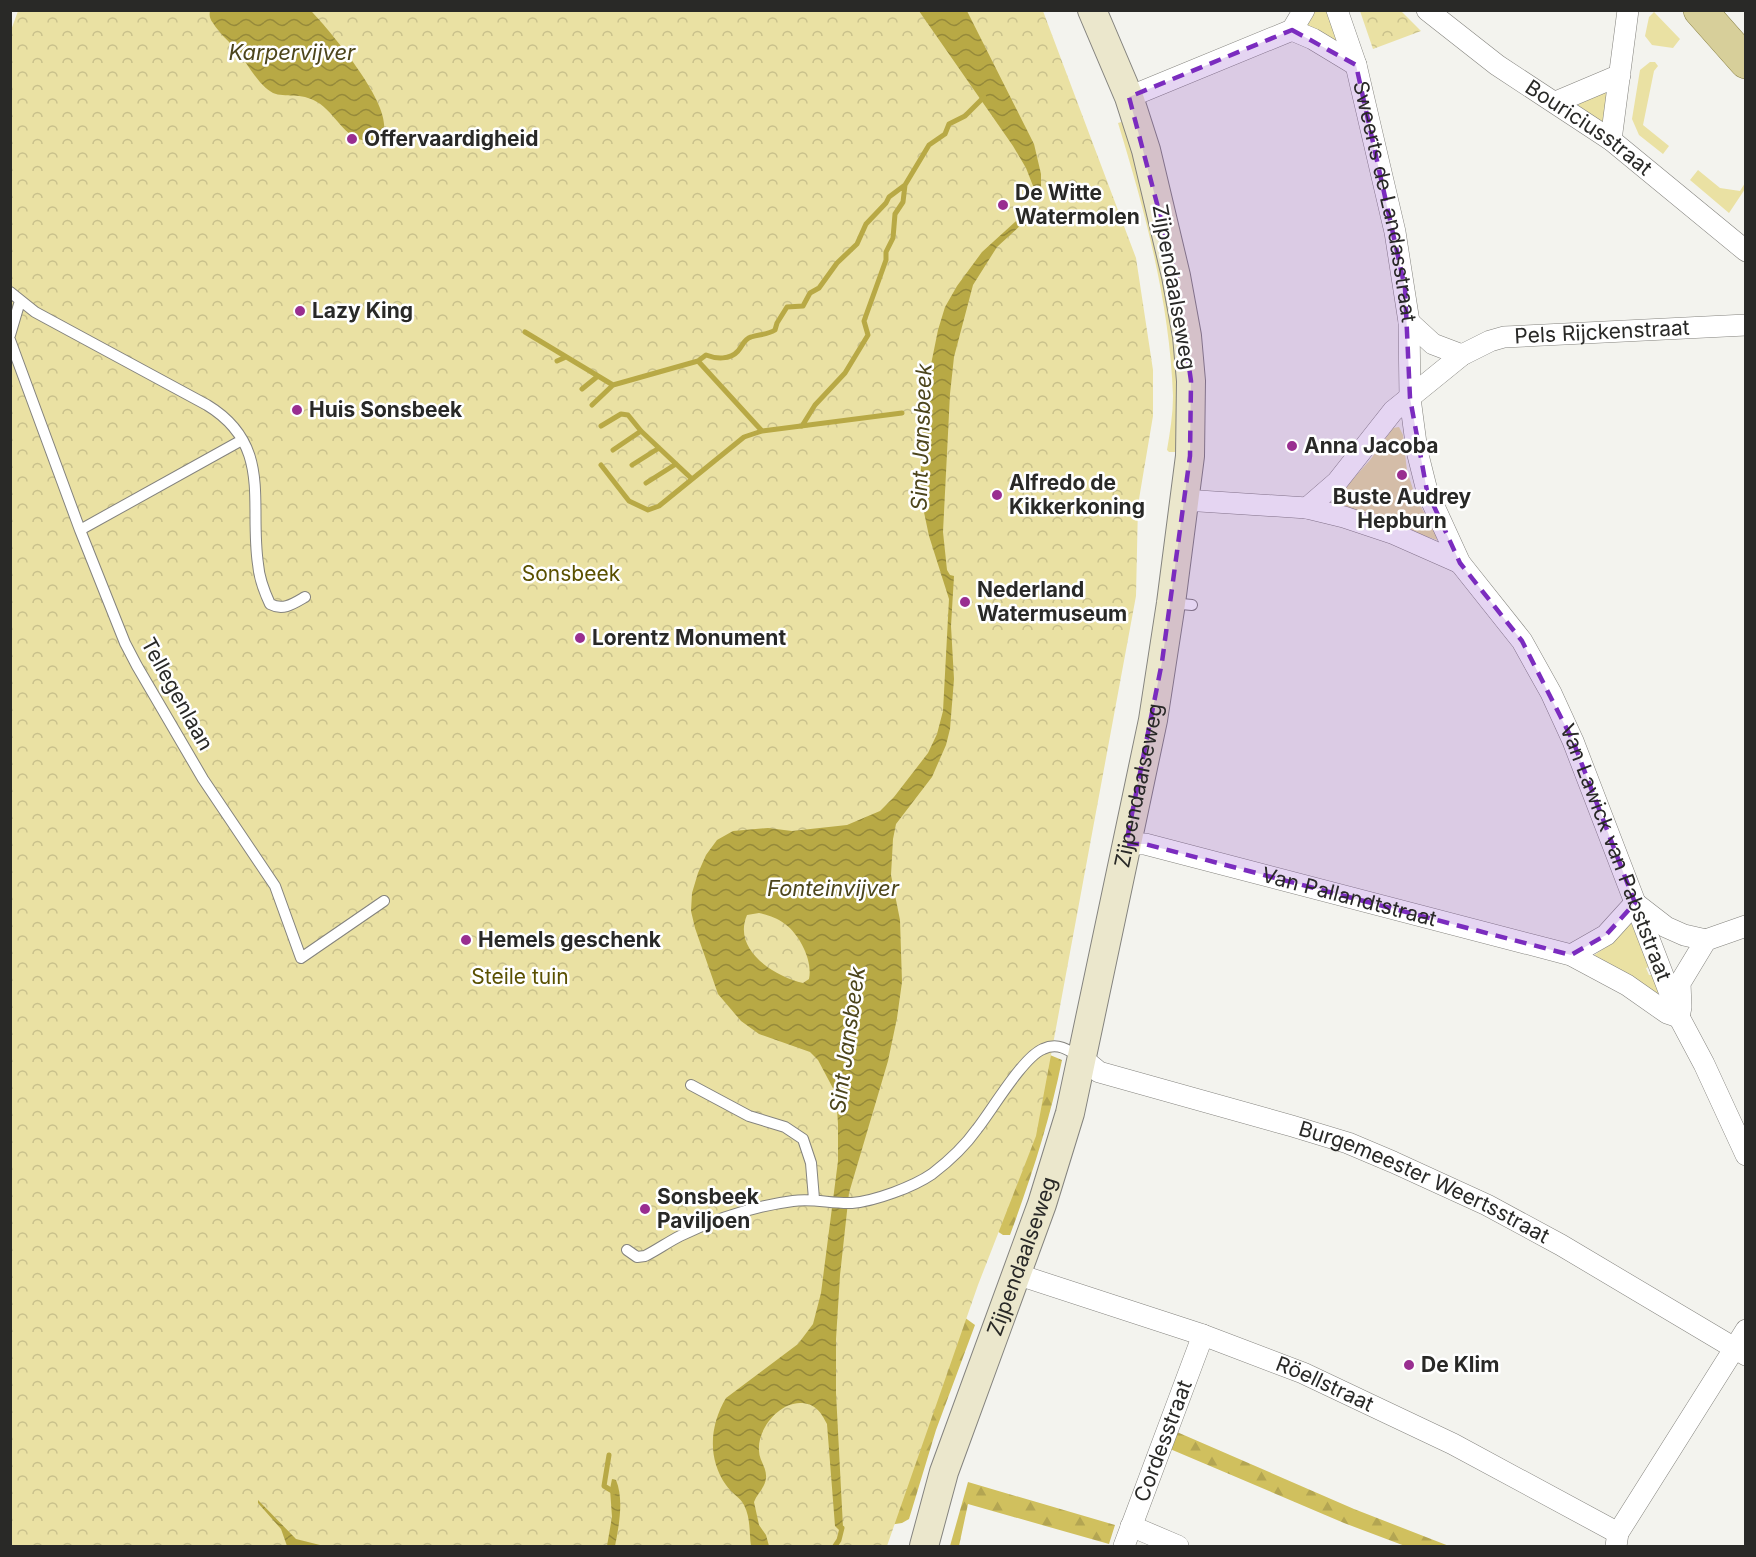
<svg xmlns="http://www.w3.org/2000/svg" width="1756" height="1557" font-family="Inter,sans-serif">
<style>
.green{fill:#eae1a3}
.forest{fill:url(#forest-firs)}
.park{fill:url(#park-crowns)}
.water{fill:url(#water-waves);fill-rule:evenodd}
.lines{fill:none;stroke-linecap:round;stroke-linejoin:round}
.stream{stroke:#b8a945;stroke-width:5}
.lane-casing{stroke:#84837e;stroke-width:12}
.street-casing{stroke:#84837e;stroke-width:22}
.secondary-casing{stroke:#84837e;stroke-width:30}
.primary-casing{stroke:#898046;stroke-width:34}
.lane{stroke:#fff;stroke-width:10}
.street{stroke:#fff;stroke-width:21}
.secondary{stroke:#ebe7cc;stroke-width:28}
.primary{stroke:#d7cf9a;stroke-width:33}
.marked{fill:#7b2cbf;fill-opacity:0.2;stroke:#7b2cbf;stroke-width:4.5;stroke-dasharray:12 8;stroke-linejoin:round}
.poi-dot{fill:#992e90;stroke:#fff;stroke-width:2}
.labels{text-anchor:middle;stroke-width:5;stroke-linejoin:round;paint-order:stroke}
.street-label{font-size:21px;fill:#292927;stroke:#fff}
.poi-label{font-size:21px;font-weight:bold;fill:#292927;stroke:#fff;text-anchor:start}
.park-label{font-size:21px;fill:#5a5000;stroke:#fff}
.water-label{font-size:22px;font-style:italic;fill:#4c451c;stroke:#fff}
</style>
<defs>
<pattern id="forest-firs" width="22" height="20" patternUnits="userSpaceOnUse" patternTransform="scale(1.5)"><rect width="22" height="20" fill="#d0c05e"/><path d="M5 1l3.5 6h-7zM16 11l3.5 6h-7z" fill="#b3a552"/></pattern>
<pattern id="park-crowns" width="20" height="18" patternUnits="userSpaceOnUse" patternTransform="scale(1.5)"><rect width="20" height="18" fill="#eae1a3"/><path d="M2 6a3 3 0 1 1 6 0M12 15a3 3 0 1 1 6 0" fill="none" stroke="#c9c18c"/></pattern>
<pattern id="water-waves" width="16" height="10" patternUnits="userSpaceOnUse" patternTransform="scale(1.5)"><rect width="16" height="10" fill="#b8a945"/><path d="M0 5q4-4 8 0t8 0" fill="none" stroke="#968a3a"/></pattern>
</defs>
<rect width="100%" height="100%" fill="#f3f3ee"/>
<path class="green" d="M1315 11H1328L1338 41 1305 28Z
M1654 12 1680 39 1673 48 1652 45 1645 36 1649 17Z
M1650 62H1655L1658 66 1654 71 1643 125 1669 146 1663 154 1639 135 1632 119 1640 70Z
M1605 89 1609 92 1605 121 1600 122 1578 107 1579 102Z
M1128 120 1177 333 1179 452H1169L1167 450C1170 432 1173 414 1173 396 1170 304 1145 211 1118 123Z
M1698 170 1720 188 1740 191 1745 183V189L1729 213 1690 180Z
M1399 427 1403 435 1407 471 1401 476 1409 477 1413 489 1408 492 1411 498 1416 497 1436 535 1437 540C1414 534 1393 518 1369 512 1358 510 1340 510 1333 501L1370 460 1393 428Z
M1630 920 1649 967 1646 968 1649 975H1652L1662 999 1593 956 1609 945Z"/>
<path class="forest" d="M1050 1055 1062 1060C1050 1120 1031 1178 1010 1235H1003L997 1231Z
M964 1317 975 1325 936 1430 909 1519 902 1523 889 1525Z
M1170 1429 1354 1509 1449 1546H1405L1344 1523 1163 1446Z
M968 1482 1115 1525 1109 1544 968 1504 959 1546H950Z"/>
<path class="park" d="M18 11H1043L1136 258 1153 370V416L1138 505 1136 596 1036 1136 978 1285 887 1546H11L10 33Z
M1360 11H1401L1421 31 1373 49Z"/>
<path class="water" d="M210 11H311C328 28 397 110 382 133 379 138 372 142 367 141 344 139 335 112 317 102 301 92 285 98 273 93 258 85 248 64 237 51 230 42 219 33 213 23 210 19 209 16 210 11Z
M919 11H967L1034 144 1041 174V189L1037 192 1035 191 1026 168 1013 146Z
M1026 212 1030 217 1026 220 1029 223 1025 226 1022 224 997 247 973 285 954 357 950 394 943 532 947 570 950 575 954 576 951 626 954 679 950 729 946 745 932 777 896 824 893 839 891 875 900 920 902 982 897 1018 888 1061 849 1193 840 1275 836 1339V1393L843 1527 839 1530 835 1526 827 1424C821 1412 815 1403 800 1403 778 1403 757 1430 759 1451 759 1460 767 1468 766 1478 765 1488 757 1494 754 1502L759 1525 766 1535 769 1546H751C749 1533 751 1519 744 1505 741 1498 731 1493 726 1485 707 1458 710 1425 726 1398L798 1344 813 1324 821 1293 838 1161V1124L836 1094 818 1060 810 1052 759 1034 741 1021 718 994 695 928 691 911 692 893 698 873 706 855 717 840 733 831 768 828 792 831 847 825 880 811 894 797 928 753 937 734 943 711 949 599 929 536 921 498V424L923 404 938 330 945 307 957 286 982 252ZM759 913C768 915 778 918 785 924 800 935 813 961 809 979L803 983C774 976 732 950 747 915Z
M612 1479 616 1480C624 1499 619 1526 615 1546H607L612 1517 610 1489Z
M258 1500 296 1539 324 1546H287L281 1529 258 1503Z"/>
<g class="lines">
<path class="stream" d="M525 332 613 385 698 361 762 431
M557 361 566 357
M698 361 706 355C716 359 730 360 738 351 743 345 744 339 751 337 760 334 767 335 775 330L777 323 787 307 803 306 810 293 819 288 837 263 857 244 866 224 886 203 889 197 905 185
M582 389 598 376
M592 405 613 385
M601 426 621 414 628 415 641 431 692 479
M802 426 815 405 845 373 868 335 864 321 886 260V252L893 238 895 214 903 202 905 185 929 145 945 134 949 124 965 116 984 97
M613 450 641 431
M601 465 629 501 648 510 659 506 744 437 762 431 902 413
M632 465 659 448
M646 483 676 464
M609 1455 604 1486 614 1492
M835 1546 839 1540 842 1528"/>
<g class="lane-casing">
<path id="lane" d="M10 292 35 312 207 405C273 445 249 503 258 564 259 578 264 591 270 604 283 611 293 604 305 597
M10 335 20 301
M10 340 80 530 125 643 137 666 203 779 275 886 301 958 384 901
M80 530 242 440
M1171 603 1192 605
M691 1085 749 1116 785 1127 803 1139 811 1163 814 1199
M627 1250 637 1257 645 1256C657 1250 668 1242 680 1236 715 1219 755 1206 793 1201 813 1198 832 1204 852 1203 875 1201 913 1187 932 1174 949 1161 965 1146 977 1129 992 1110 1023 1057 1043 1049 1058 1042 1069 1050 1081 1058"/>
</g>
<g class="street-casing">
<g id="street">
<path id="s1" d="M1337 10 1356 65 1395 232 1409 322 1410 398 1417 451 1427 491 1460 563 1522 641 1551 693 1573 741 1679 1017 1704 1064 1746 1155"/>
<path id="s2" d="M1427 10 1497 65 1611 140 1746 251"/>
<path d="M1292 30 1313 39 1356 65"/>
<path d="M1129 97 1292 30 1304 10"/>
<path d="M1556 102 1620 75"/>
<path d="M1611 140 1628 10"/>
<path d="M1409 322 1433 344 1462 355"/>
<path d="M1184 500 1307 508 1344 517 1392 533 1460 563"/>
<path id="s3" d="M1307 508 1337 482 1393 411 1462 355 1490 341 1504 337 1746 325"/>
<path id="s4" d="M1126 844H1145L1571 955 1627 985 1667 1013 1679 1017 1681 1007 1680 983 1706 940 1684 935 1666 927 1635 903 1606 935 1571 955"/>
<path d="M1706 940 1746 926"/>
<path id="s5" d="M1082 1058 1099 1072 1292 1126 1348 1143 1393 1162 1487 1205 1561 1245 1746 1355"/>
<path id="s6" d="M1016 1274 1203 1335 1303 1373 1453 1444 1618 1533"/>
<path d="M1131 1526 1178 1546"/>
<path id="s7" d="M1124 1546 1203 1335"/>
<path d="M1616 1546 1618 1533 1746 1330"/>
</g>
</g>
<g class="secondary-casing">
<g id="secondary">
<path id="s8" d="M924 1546 944 1472 1042 1204 1070 1113 1153 720 1171 603 1190 456 1191 381 1187 336 1176 276 1146 150 1129 97 1092 10"/>
</g>
</g>
<g class="primary-casing">
<path id="primary" d="M1700 10 1746 62"/>
</g>
<use href="#lane" class="lane"/>
<use href="#street" class="street"/>
<use href="#secondary" class="secondary"/>
<use href="#primary" class="primary"/>
</g>
<path class="marked" d="M1292 30 1356 65 1405 288 1410 398 1427 491 1460 563 1522 641 1573 741 1635 903 1606 935 1571 955 1145 844H1126L1162 662 1190 456 1191 381 1176 276 1129 97Z"/>
<g class="poi-dot">
<circle cx="352" cy="139" r="6"/>
<circle cx="1003" cy="205" r="6"/>
<circle cx="300" cy="311" r="6"/>
<circle cx="297" cy="410" r="6"/>
<circle cx="1292" cy="446" r="6"/>
<circle cx="1402" cy="475" r="6"/>
<circle cx="997" cy="495" r="6"/>
<circle cx="965" cy="602" r="6"/>
<circle cx="580" cy="638" r="6"/>
<circle cx="466" cy="940" r="6"/>
<circle cx="645" cy="1209" r="6"/>
<circle cx="1409" cy="1365" r="6"/>
</g>
<g class="labels">
<g class="street-label">
<text dy="7" stroke="none"><textPath href="#s2" startOffset="200">Bouriciusstraat</textPath></text>
<text dy="7" stroke="none"><textPath href="#s1" startOffset="198">Sweerts de Landasstraat</textPath></text>
<text transform="translate(1174 287) rotate(80)" y="7">Zijpendaalseweg</text>
<text dy="7" stroke="none"><textPath href="#s3" startOffset="363">Pels Rijckenstraat</textPath></text>
<text transform="translate(177 694) rotate(61)" y="7">Tellegenlaan</text>
<text dy="7" stroke="none"><textPath href="#s8" startOffset="792">Zijpendaalseweg</textPath></text>
<text dy="7" stroke="none"><textPath href="#s1" startOffset="902">Van Lawick van Pabststraat</textPath></text>
<text dy="7" stroke="none"><textPath href="#s4" startOffset="230">Van Pallandtstraat</textPath></text>
<text dy="7" stroke="none"><textPath href="#s5" startOffset="366">Burgemeester Weertsstraat</textPath></text>
<text dy="7" stroke="none"><textPath href="#s8" startOffset="306">Zijpendaalseweg</textPath></text>
<text dy="7" stroke="none"><textPath href="#s6" startOffset="328">Röellstraat</textPath></text>
<text dy="7" stroke="none"><textPath href="#s7" startOffset="112">Cordesstraat</textPath></text>
</g>
<g class="poi-label">
<text x="364" y="146">Offervaardigheid</text>
<text x="1015" y="200">De Witte<tspan x="1015" dy="24">Watermolen</tspan></text>
<text x="312" y="318">Lazy King</text>
<text x="309" y="417">Huis Sonsbeek</text>
<text x="1304" y="453">Anna Jacoba</text>
<text x="1009" y="490">Alfredo de<tspan x="1009" dy="24">Kikkerkoning</tspan></text>
<text x="1402" y="504" text-anchor="middle">Buste Audrey<tspan x="1402" dy="24">Hepburn</tspan></text>
<text x="977" y="597">Nederland<tspan x="977" dy="24">Watermuseum</tspan></text>
<text x="592" y="645">Lorentz Monument</text>
<text x="478" y="947">Hemels geschenk</text>
<text x="657" y="1204">Sonsbeek<tspan x="657" dy="24">Paviljoen</tspan></text>
<text x="1421" y="1372">De Klim</text>
</g>
<g class="park-label">
<text x="571" y="581">Sonsbeek</text>
<text x="520" y="984">Steile tuin</text>
</g>
<g class="water-label">
<text x="292" y="60">Karpervijver</text>
<text transform="translate(921 437) rotate(-88)" y="8">Sint Jansbeek</text>
<text x="833" y="896">Fonteinvijver</text>
<text transform="translate(847 1040) rotate(-82)" y="8">Sint Jansbeek</text>
</g>
</g>
<rect width="1756" height="1557" fill="none" stroke="#292927" stroke-width="24"/>
</svg>
